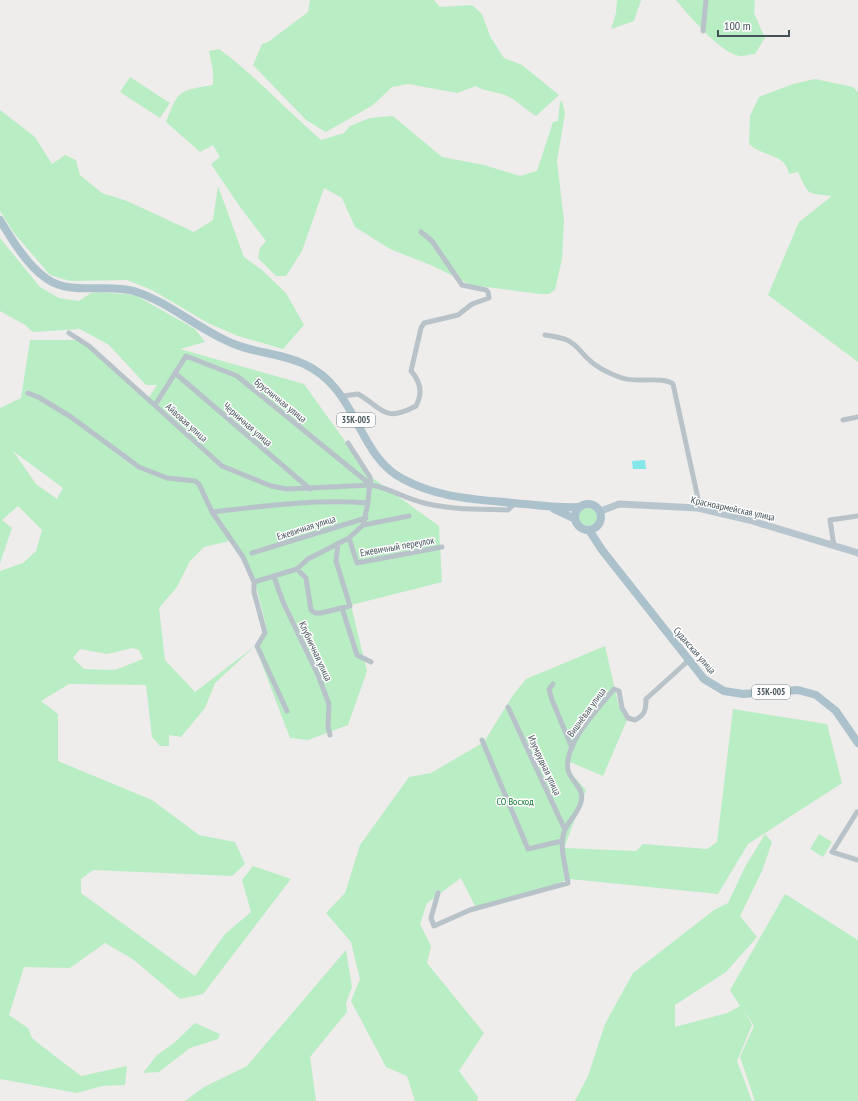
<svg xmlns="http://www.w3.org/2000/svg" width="858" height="1101" font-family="'PT Sans Narrow',sans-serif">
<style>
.green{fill:#b9edc4;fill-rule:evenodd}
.water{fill:#86e7ea}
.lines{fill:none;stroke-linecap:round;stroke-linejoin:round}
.street{stroke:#b7c3c9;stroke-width:5}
.secondary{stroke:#b7c6ce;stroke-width:7}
.primary{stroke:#abc1cb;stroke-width:8}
.labels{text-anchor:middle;stroke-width:3;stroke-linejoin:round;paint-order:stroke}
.shield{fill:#fff;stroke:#7d878b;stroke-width:1}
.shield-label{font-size:9px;font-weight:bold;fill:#455359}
.street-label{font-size:10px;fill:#455359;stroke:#fff}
.park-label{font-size:10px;fill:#177837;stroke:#fff}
</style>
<rect width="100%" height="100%" fill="#efecec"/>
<path class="green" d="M310 0H434L440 7 472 5 482 14 490 36 504 58 522 65 559 95 536 116C526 110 517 100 507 96 497 91 485 92 476 86L457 93 408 84 392 87 373 105 326 132 306 120 253 65 262 44 268 42 308 12Z
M617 0H641L634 21 611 29 616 13Z
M676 0H755L754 13 765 38 755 54C750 54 743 57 739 56 721 53 688 15 676 0Z
M219 49C256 76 286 110 321 140L344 133 350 126 370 118 393 116 442 157 484 165 520 176 537 171 553 122 558 121 560 102 562 101 565 114 557 161 564 221 562 259 555 290 549 294H540L471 285 433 266 390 249 355 227 342 198 324 188 302 251 286 276H276L258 258 260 248 266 241 240 207 211 164 220 157 213 145 200 152 166 122C179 89 178 91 213 85V71L209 51Z
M130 77 170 103 160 118 120 92Z
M815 79 853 87 858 92V362L768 295 799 222 832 196C806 193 809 196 798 172L789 174C786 153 762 157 749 144L750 116 759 97 793 84Z
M0 110 35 137 52 164 65 155 76 160 80 175 102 193 127 201 194 232 213 220 218 186 244 257 262 270 286 293 304 325 283 349 238 336 208 323 152 290 127 280 70 281 50 275 14 233 0 211Z
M0 238 40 287 59 298 79 301 91 293 99 292 135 295 195 329 205 342 180 349 304 384 370 476 439 526 442 582 351 605 367 671 348 725 308 740 290 738 255 646 215 683 205 708 181 737 169 735V746H160L152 737 146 685 69 684 41 701 58 714V761L152 800 199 835 235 842 245 864 232 876 93 870 81 879V893L195 976 225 934 251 912 242 880 253 866 291 879 203 994 180 999 134 960 105 943 70 968 24 967 9 1015 28 1028 32 1038 38 1043 81 1076 127 1066 125 1085 102 1086 77 1093 0 1079V571L23 563 36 551 42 530 18 506 2 520 12 528 0 563V408L21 398 30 340H80L147 400 157 385H146L109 345 80 329 33 332 25 325 0 311ZM13 451 63 488 57 499 36 484ZM234 540 254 578 267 630 255 646 195 692 165 660 159 608 177 587 190 561 204 547ZM133 648 139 650 143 659 115 670 84 669 73 658 80 649 107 654Z
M579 517a9 9 0 1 1 18 0a9 9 0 1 1-18 0Z
M605 646 619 707 627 720 603 776 570 762 569 771 586 790 564 848 636 851 643 844 707 849 717 842 733 709 827 724 842 783 748 844 718 894 570 879 477 910 461 878 427 903 420 924 431 946 427 963 484 1033 459 1071 478 1097 477 1101H415L407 1076 386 1067 351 1001 360 979 351 942 326 913 345 893 360 845 409 777 431 773 484 742 513 695 526 679Z
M765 834 772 842 762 871 740 916 757 937 726 972 675 1005V1027L727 1013 740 1006 730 990 785 894 858 940V1101H755L740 1057 754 1026 743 1009 752 1025 737 1061 752 1101H575L588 1076 605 1024 633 973 714 910 728 903 745 867Z
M819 834 832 842 823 857 810 849Z
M346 950 352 987 346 1003 347 1012 310 1057 316 1101H185L204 1087 247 1066Z
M195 1023 220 1034 218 1039 190 1048 159 1072 143 1073 157 1055 174 1043Z"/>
<path class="water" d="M645 460 646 469H633L632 461Z"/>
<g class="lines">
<path class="street" d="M703 31 706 0
M69 333 89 346 222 466 271 486 287 489 371 485
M545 335C552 336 560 337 567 340 576 344 580 351 587 358 596 367 610 374 622 378 636 383 663 376 673 384L699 503 698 508
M175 373 310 489
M28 393 40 398 71 417 139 467 167 478 195 481 199 484 212 512C264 506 316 499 368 503L369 490 371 485C387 487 406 499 424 503 451 510 480 509 508 510L515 503
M343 396 358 394C384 409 384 423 416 406 423 393 421 382 411 371L421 328 424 323 458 315 472 304 489 298 488 292 486 290 462 285 432 241 421 232
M155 405 186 356 237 376 371 485
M843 420 858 417
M348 443 370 477 371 485
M212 512 243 557 254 582V592L265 633 257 646 287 711
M363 525 409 516
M349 538 357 563 442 547
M834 546 830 520 858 516
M252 553 366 518
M297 569 306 578 311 610 315 613H321L350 606 336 561 338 543
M274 577 283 602 318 675 329 704 328 727 330 735
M254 582 297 569 308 559 349 538 363 525 368 503
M342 608 357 655 371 662
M553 684 549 689 552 700 572 748
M508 707 565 830
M482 740 528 849 562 841
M857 812 832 852 858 860
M438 893 431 918 434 926 470 910 568 883C566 867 559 847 564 832 568 821 578 814 581 802 585 788 571 782 568 770 563 744 599 708 614 689L619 691 622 708 628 718 635 720C645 715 646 710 646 699L688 661"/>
<path class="secondary" d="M601 511 619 504 698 508 749 520 858 553"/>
<path class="primary" d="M0 220C12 240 27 265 47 279 72 296 106 283 134 291 168 302 193 325 225 340 249 353 279 352 304 364 358 388 357 456 403 479 438 498 474 499 513 503 536 505 554 508 578 507
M575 517a13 13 0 1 1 26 0a13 13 0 1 1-26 0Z
M554 509 575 519
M589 530 602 550 704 679 724 691 743 694 798 690 816 695 836 711 858 743"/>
</g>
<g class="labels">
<g class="shield">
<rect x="337" y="413" width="38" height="14" rx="3"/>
<rect x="752" y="685" width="38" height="14" rx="3"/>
</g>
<g class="shield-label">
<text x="356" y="423">35К-005</text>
<text x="771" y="695">35К-005</text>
</g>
<g class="street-label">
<text transform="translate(281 400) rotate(39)" y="4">Брусничная улица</text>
<text transform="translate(187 422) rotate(42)" y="4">Айвовая улица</text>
<text transform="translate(248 424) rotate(41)" y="4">Черничная улица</text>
<text transform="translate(733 508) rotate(12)" y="4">Красноармейская улица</text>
<text transform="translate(306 527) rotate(-18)" y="4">Ежевичная улица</text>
<text transform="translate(397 546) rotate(-10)" y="4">Ежевичный переулок</text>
<text transform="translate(695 650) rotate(49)" y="4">Судакская улица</text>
<text transform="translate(316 651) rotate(65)" y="4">Клубничная улица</text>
<text transform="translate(586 712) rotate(-54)" y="4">Вишнёвая улица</text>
<text transform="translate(545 765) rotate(65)" y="4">Изумрудная улица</text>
</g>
<g class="park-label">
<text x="515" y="805">СО Восход</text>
</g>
</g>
<path d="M718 30v6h71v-6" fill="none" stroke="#455359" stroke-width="2"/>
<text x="724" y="30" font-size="12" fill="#455359" stroke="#ffffff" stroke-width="3" paint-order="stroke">100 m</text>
</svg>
